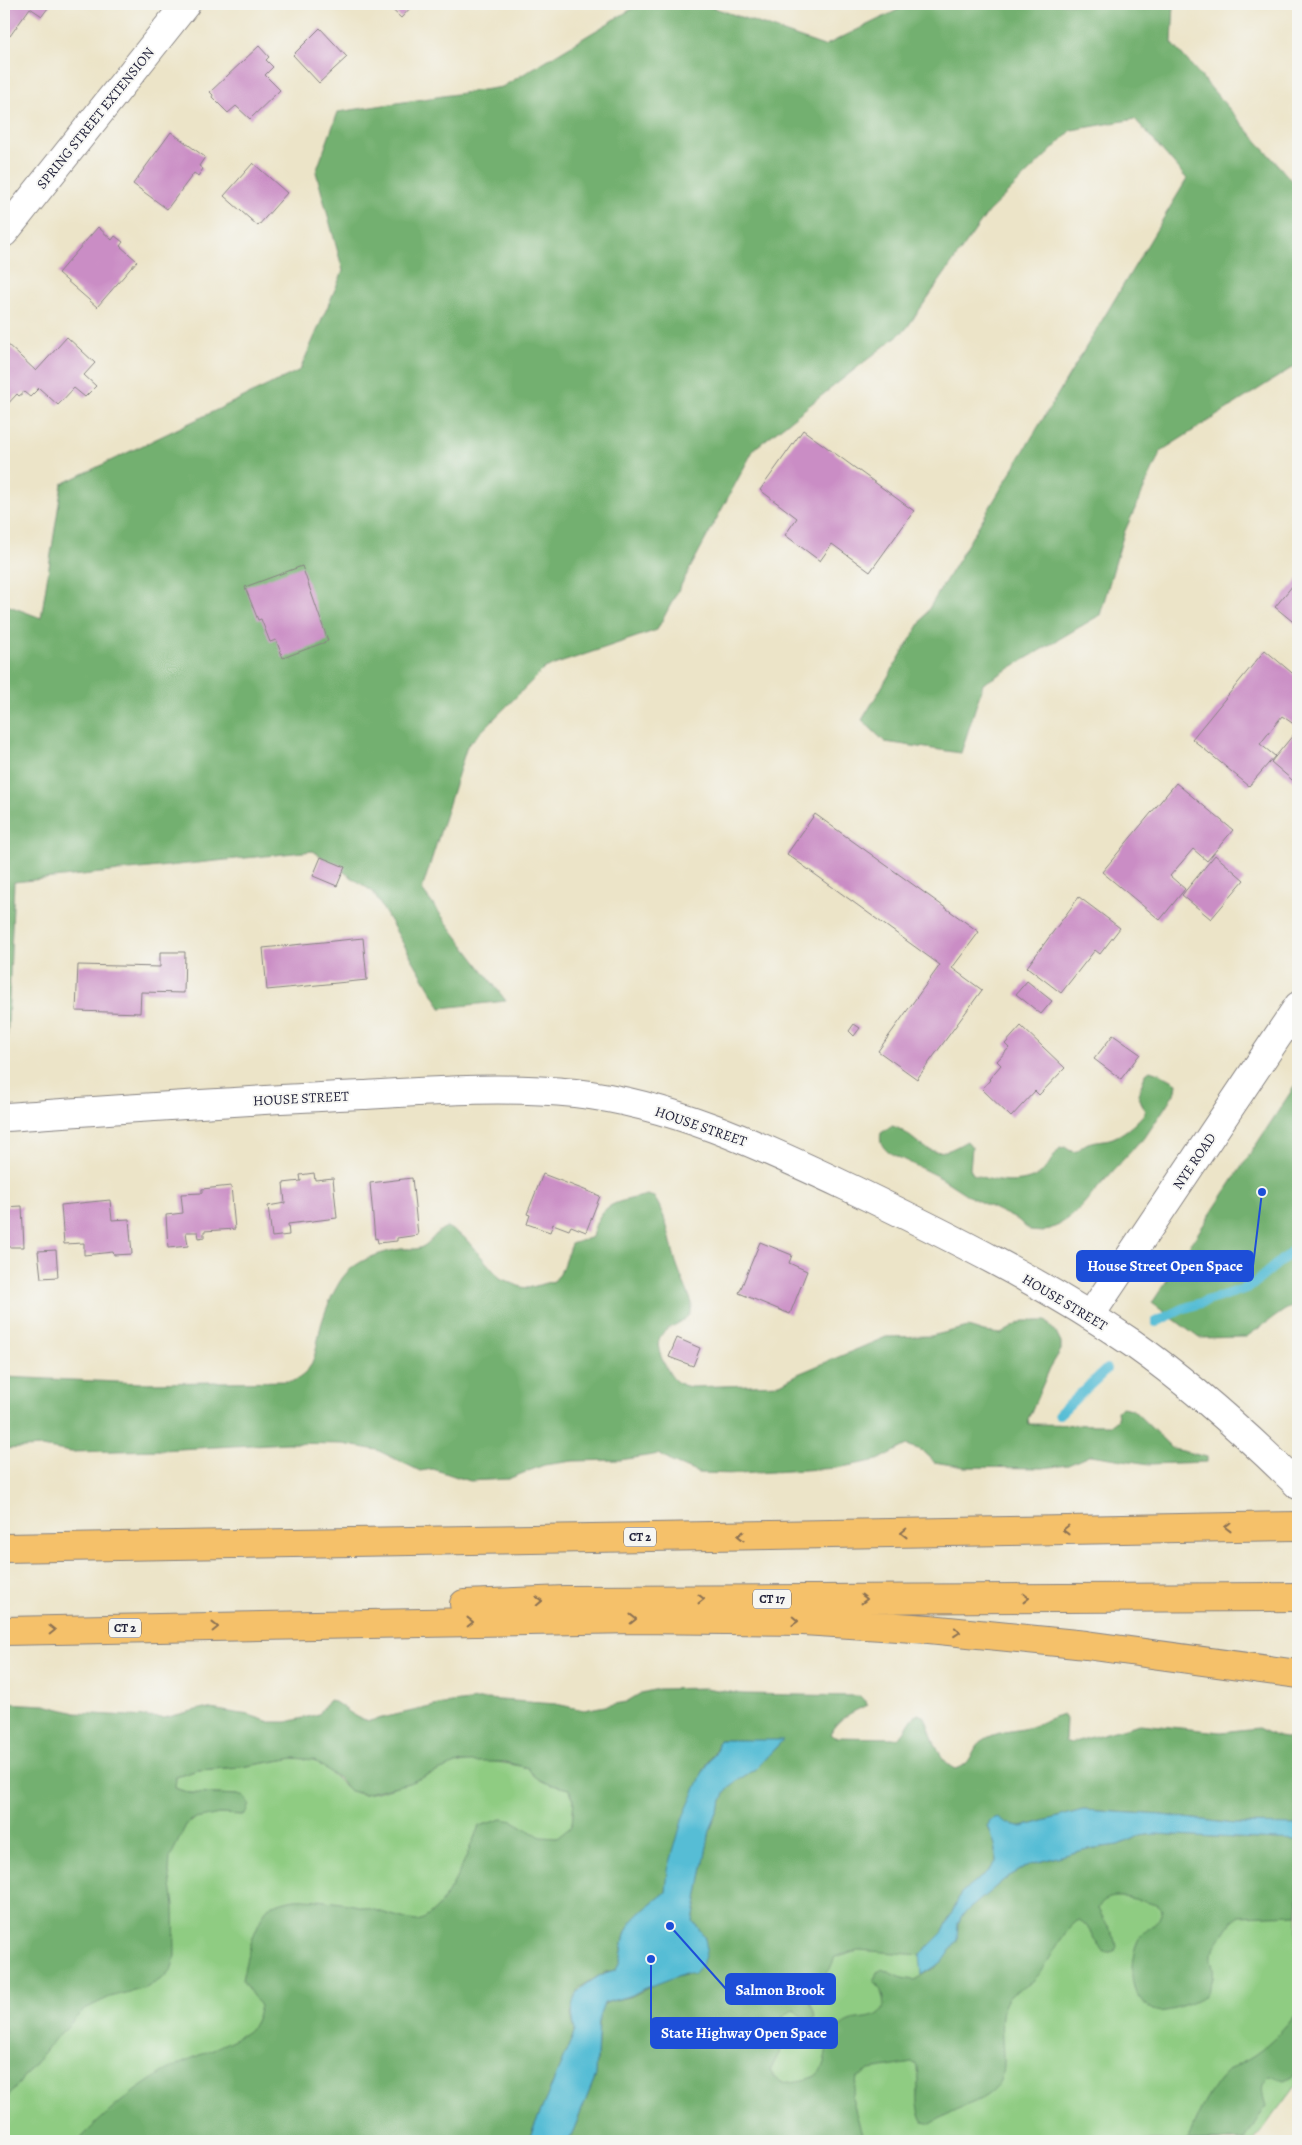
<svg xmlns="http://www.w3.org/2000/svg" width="1302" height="2145" font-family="Alegreya,serif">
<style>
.green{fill:#8fcc82;stroke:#58775e}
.forest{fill:#73b070;stroke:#4a6956}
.water{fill:#57bdd5;stroke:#3c7088}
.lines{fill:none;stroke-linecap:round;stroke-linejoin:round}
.stream{stroke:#57bdd5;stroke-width:10}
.building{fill:#ca8dc5}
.minor-casing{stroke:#878382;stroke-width:30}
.highway-casing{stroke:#878382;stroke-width:30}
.minor{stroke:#fff;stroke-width:28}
.highway{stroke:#f5c16b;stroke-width:28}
.oneway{stroke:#8c7253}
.labels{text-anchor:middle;stroke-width:4;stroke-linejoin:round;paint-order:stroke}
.shield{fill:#f6f6f2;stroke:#626272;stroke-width:1}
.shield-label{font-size:12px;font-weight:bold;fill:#22223b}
.street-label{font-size:14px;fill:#22223b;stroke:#f6f6f2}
.leader{fill:none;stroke:#1d4ed8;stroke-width:2}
.callout-dot{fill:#1d4ed8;stroke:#f6f6f2;stroke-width:2}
.callout{fill:#1d4ed8;stroke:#1d4ed8;stroke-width:2}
.callout-label{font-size:15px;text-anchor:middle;font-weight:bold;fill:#fff}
</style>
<rect width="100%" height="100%" fill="#f6f6f2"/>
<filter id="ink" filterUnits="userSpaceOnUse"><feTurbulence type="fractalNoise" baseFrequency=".02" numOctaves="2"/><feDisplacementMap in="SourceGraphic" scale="10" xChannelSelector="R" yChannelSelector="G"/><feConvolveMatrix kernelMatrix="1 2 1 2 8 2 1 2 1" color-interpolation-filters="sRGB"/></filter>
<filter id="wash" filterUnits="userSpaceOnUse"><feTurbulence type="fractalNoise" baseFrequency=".0096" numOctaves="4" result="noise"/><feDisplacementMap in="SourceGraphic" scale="20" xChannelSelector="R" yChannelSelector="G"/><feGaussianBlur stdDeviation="1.12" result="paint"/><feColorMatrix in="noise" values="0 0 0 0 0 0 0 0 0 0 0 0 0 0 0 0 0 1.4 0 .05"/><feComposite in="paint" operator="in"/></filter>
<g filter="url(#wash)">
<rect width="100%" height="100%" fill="#ece4c8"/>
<path class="green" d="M293 1758C300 1759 310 1758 316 1761 331 1770 348 1796 365 1794 399 1790 428 1770 460 1763 480 1758 508 1763 528 1768 537 1783 553 1785 569 1789L574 1799 572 1826 1247 1814 1298 1824V2082L1254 2141H4V1836L186 1825C201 1811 226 1814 245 1815L238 1795 189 1793 175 1788 176 1777 198 1770 241 1767Z"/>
<path class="forest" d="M640 4H703L824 46 910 4H1174L1172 43 1291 180 1298 182V364L1161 451 1124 533 1100 615 983 684 961 753 885 742 862 720 1187 179 1135 119 1072 130 988 212 906 329 754 449 657 630 545 668 467 746 422 890 506 1001 441 1008 373 892 313 851 14 882 6 1068 4 1067V604L41 618 62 484 300 370 343 271 316 172 338 112 502 87Z
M1150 1070 1159 1073 1177 1083 1176 1091 1144 1139 1139 1142 1079 1209 1059 1225 1043 1232 1030 1231 1018 1220 972 1198 941 1178 888 1152C882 1146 879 1142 881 1133L892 1126C910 1130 923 1156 945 1151 952 1150 961 1144 967 1141L972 1147 970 1169 973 1174C993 1182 1022 1187 1041 1173 1048 1167 1054 1155 1060 1148L1065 1147C1078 1157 1077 1148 1088 1143 1097 1140 1107 1141 1115 1137 1125 1133 1140 1120 1145 1112L1138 1094 1146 1073Z
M1298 1081V1304L1285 1310 1246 1337 1199 1338 1152 1303Z
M647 1195 654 1197C666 1215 669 1235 674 1255 678 1271 686 1287 692 1303 693 1334 639 1318 666 1367 673 1380 677 1385 692 1387L780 1384 798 1374 886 1337 931 1336 968 1327 984 1332 1001 1334 1023 1321H1046L1056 1333 1061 1343V1350L1050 1368 1028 1419 1029 1424 1110 1425 1118 1419 1117 1411 1122 1407 1132 1409 1173 1449 1207 1457V1462L1149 1464 1091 1455 1068 1465 1042 1468 964 1467 934 1462 921 1450 907 1445 878 1460 837 1468 739 1474 698 1473 672 1462 659 1454 620 1460 573 1461 544 1465 508 1479 469 1481 433 1469 420 1471 377 1450 343 1444 287 1443 161 1450 71 1452 42 1447 4 1449V1377L141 1383 293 1381C319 1371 315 1341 323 1319 327 1306 335 1288 343 1277 356 1260 381 1252 401 1249 407 1248 414 1250 420 1248 432 1243 435 1231 447 1227L464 1237 500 1278 521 1287 528 1288 554 1281 560 1274 571 1244 592 1237C600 1201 616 1203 647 1195Z
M705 1688 743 1694 858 1696 866 1701 867 1705C853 1712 837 1718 830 1734L834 1737 897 1738C907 1733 908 1720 918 1714L925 1717C932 1735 937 1760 956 1769 974 1763 970 1750 982 1741 996 1731 1010 1732 1027 1728 1039 1725 1050 1717 1063 1714L1066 1719 1065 1741 1070 1743 1140 1724 1221 1732 1258 1728 1278 1737 1298 1740V1825L1234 1824 1163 1815 1083 1810 1022 1827 1007 1823 988 1825 996 1849V1862L990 1870 961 1893 943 1932 920 1955 858 1950 835 1957 830 1969 822 1979 805 1980 803 1983C806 1995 814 2007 815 2018L808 2021 794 2010C786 2012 775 2025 776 2033 777 2039 780 2044 781 2050L770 2070 774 2077 783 2083C792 2081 804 2081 813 2077 828 2070 824 2048 831 2036 834 2031 840 2026 845 2023 857 2015 874 2023 883 2008 888 1998 879 1988 874 1980L877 1972 883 1969 902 1978 914 1980 935 1968 957 1940 958 1924 962 1915 1006 1878 1031 1864 1087 1849 1118 1845 1139 1836 1155 1834 1298 1841V1914L1239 1916 1232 1921 1211 1954C1210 1960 1213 1964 1213 1969 1215 1977 1209 1991 1203 1997 1196 2003 1165 2014 1156 2011 1146 2009 1134 1993 1133 1983 1130 1969 1133 1946 1142 1935 1151 1925 1159 1923 1162 1909L1157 1905C1140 1901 1106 1887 1098 1909L1115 1938 1117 1947 1114 1951 1106 1953C1093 1945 1092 1926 1079 1920 1060 1932 1050 1964 1034 1980 1025 1989 1010 1991 1005 2004 995 2027 1011 2067 997 2086 985 2101 967 2104 951 2112 944 2116 938 2120 931 2124L924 2122C913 2107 921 2083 916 2064L912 2063 870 2070 857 2078 852 2098 862 2134 858 2141H569L596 2075 600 2008C608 1999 621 2000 632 1996 651 1987 672 1973 694 1974L705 1938 693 1921 710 1830 725 1793 735 1782 755 1769 782 1741 719 1740C716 1753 707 1762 702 1774 688 1812 670 1852 666 1892 652 1904 633 1915 626 1932 621 1945 624 1959 615 1970L605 1972 579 1988 571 2015 575 2031 528 2141H78C108 2111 139 2084 177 2065 191 2058 242 2038 249 2030 255 2024 258 2014 260 2006L242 1980C247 1955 254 1926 269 1906 277 1904 286 1900 295 1899 308 1898 345 1903 359 1906 370 1908 412 1922 418 1921 447 1913 468 1851 479 1826L502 1819 513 1821 541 1837 557 1838 572 1826 574 1799 569 1789C553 1785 537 1783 528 1768L505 1762H461L409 1783 364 1794 350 1791 338 1778 314 1760 294 1758 241 1767 198 1770 176 1777 175 1788 189 1793 238 1795 244 1797 249 1803 245 1815 219 1814 191 1820 186 1825 170 1858 169 1872 174 1905 175 1956 172 1968 163 1978 146 1988 110 1997 85 2009 54 2040 4 2102V1703L45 1705 76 1713 164 1718 204 1708 249 1715 270 1722H287L319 1714 328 1701 331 1700C345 1707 353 1718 369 1721L443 1704 486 1699 556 1704 584 1710 626 1702 641 1693 658 1689Z
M1298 2012V2069L1292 2078 1285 2081 1270 2076C1259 2085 1262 2092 1266 2105L1244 2141H1188C1194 2120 1211 2086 1228 2071 1235 2064 1246 2061 1254 2055 1272 2043 1285 2028 1298 2012Z"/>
<path class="water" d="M719 1740H783L755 1769 735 1782 725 1793 710 1830 693 1921C696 1926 702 1932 704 1937 710 1950 703 1965 694 1974L685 1973 641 1990 632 1995 604 2003 599 2017 596 2075 569 2141H528L575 2031C570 2005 570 1994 593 1980 600 1975 606 1972 615 1970 624 1959 621 1945 626 1932 633 1915 652 1904 666 1892L668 1870 683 1817 703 1772 716 1751Z
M1083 1810 1163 1815 1234 1824 1298 1825V1841L1155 1834 1139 1836 1118 1845 1087 1849 1031 1864 1006 1878 962 1915 958 1924 957 1940 942 1962 922 1975 920 1955 943 1932 961 1893 990 1870 996 1862V1849L988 1825 990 1820 998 1817 1007 1823 1022 1827Z"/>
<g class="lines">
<path class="stream" d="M1156 1322 1182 1309 1250 1287 1298 1246
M1059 1414 1107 1369"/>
</g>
<g id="blocks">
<path class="building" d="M4 4H51L42 16 30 8 10 36 4 31Z
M386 4H414L401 18Z
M320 28 347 57 319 83 293 55Z
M259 46 269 57 266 60 273 67 265 75 280 90 250 119 236 106 228 113 212 97 213 95 210 92Z
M171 132 205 157 199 166 203 169 198 176 194 173 167 209 133 184Z
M253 163 287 193 258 226 224 196Z
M98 227 112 240 115 236 123 242 120 246 137 261 97 307 58 273Z
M67 337 95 363 84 375 96 386 85 397 74 388 58 405 39 388 30 397 24 392 19 396 17 394 4 408V345L6 343 36 371Z
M803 430 914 511 870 572 832 544 820 561 785 535 797 518 760 490Z
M302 566 328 641 283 658 276 640 270 642 261 619 258 620 245 587Z
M1298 579V626L1275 607Z
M1265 650 1298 678V727L1282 716 1260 744 1275 756 1249 786 1192 739Z
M1298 729V785L1271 762Z
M1176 783 1233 830 1207 861 1193 849 1170 876 1185 889 1160 920 1102 872Z
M815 814 979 932 952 968 982 990 917 1079 878 1051 940 965 787 854Z
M1215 855 1244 880 1211 919 1182 895Z
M321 857 345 867 337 886 313 876Z
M1079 897 1120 928 1100 954 1095 950 1061 993 1027 967Z
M363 938 367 980 267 990 263 948Z
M160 952H185L184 993 141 992 140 1013 76 1011 78 965 160 967Z
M1027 981 1052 1001 1041 1014 1016 994Z
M854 1024 860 1028 854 1036 849 1031Z
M1021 1026 1065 1068 1039 1095 1035 1091 1011 1117 982 1089 990 1080 989 1079 1001 1065 997 1061 1009 1048 1005 1044Z
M1113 1035 1140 1054 1121 1079 1094 1059Z
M314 1173 315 1180 333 1178 337 1218 288 1224 289 1235 272 1237 268 1206 285 1203 283 1183 301 1181 300 1175Z
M543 1174 600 1196 586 1232 571 1226 569 1230 553 1224 550 1232 527 1224 530 1215 527 1214Z
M412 1178 418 1235 397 1238V1241L378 1243 377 1238 375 1239 370 1183Z
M231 1186 235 1229 204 1231V1237L199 1238 198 1232H186L188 1246 168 1248 166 1215 183 1213 181 1194 202 1193V1189Z
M110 1200 112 1220 129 1219 132 1254 114 1255 113 1252 84 1255V1243L64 1244 61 1205Z
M22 1206 24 1247H4V1207Z
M760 1242 792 1255 789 1263 807 1271 790 1314 739 1293Z
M56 1250 58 1277 41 1278 38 1251Z
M677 1338 700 1348 693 1366 669 1357Z"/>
</g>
</g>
<g filter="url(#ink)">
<use href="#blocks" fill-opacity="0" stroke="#878382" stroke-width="1"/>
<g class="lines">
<g class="minor-casing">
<path id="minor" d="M4 233 186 4
M4 1117C124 1109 243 1100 363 1095 433 1091 505 1086 575 1093 674 1104 765 1148 854 1190 949 1236 1044 1283 1132 1343 1192 1385 1246 1434 1298 1485
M1090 1316 1298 1006"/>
</g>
<g class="highway-casing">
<path id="highway" d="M4 1548 1298 1526
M464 1604 565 1600 1298 1597
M4 1631 635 1619 803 1621 929 1629 1086 1645 1298 1674"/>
</g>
<use href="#minor" class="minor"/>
<use href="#highway" class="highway"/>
</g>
<defs><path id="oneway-chevron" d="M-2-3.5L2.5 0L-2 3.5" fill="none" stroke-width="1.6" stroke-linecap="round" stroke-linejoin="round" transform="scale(1.25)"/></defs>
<g class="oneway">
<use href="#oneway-chevron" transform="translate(1228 1527) rotate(179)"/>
<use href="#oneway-chevron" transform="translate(1066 1530) rotate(179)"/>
<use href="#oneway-chevron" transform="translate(904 1533) rotate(179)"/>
<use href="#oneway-chevron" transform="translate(741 1536) rotate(179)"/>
<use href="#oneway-chevron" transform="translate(1026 1598)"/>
<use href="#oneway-chevron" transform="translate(701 1599)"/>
<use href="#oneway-chevron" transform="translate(864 1599)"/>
<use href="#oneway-chevron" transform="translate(539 1601) rotate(-2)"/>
<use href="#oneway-chevron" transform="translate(633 1619) rotate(-1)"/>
<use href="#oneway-chevron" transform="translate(795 1621) rotate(2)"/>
<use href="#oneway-chevron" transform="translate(470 1622) rotate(-1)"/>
<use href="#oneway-chevron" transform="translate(215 1627) rotate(-1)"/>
<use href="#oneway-chevron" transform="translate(52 1630) rotate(-1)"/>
<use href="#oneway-chevron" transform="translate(957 1632) rotate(5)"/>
</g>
</g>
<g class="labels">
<g class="shield">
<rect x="624" y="1527.5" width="32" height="19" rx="4"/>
<rect x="753" y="1589.5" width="38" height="19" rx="4"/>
<rect x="109" y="1618.5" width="32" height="19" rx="4"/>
</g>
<g class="shield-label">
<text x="640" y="1541">CT 2</text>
<text x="772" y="1603">CT 17</text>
<text x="125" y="1632">CT 2</text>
</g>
<g class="street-label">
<text transform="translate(95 118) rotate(-51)" y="5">SPRING STREET EXTENSION</text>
<text transform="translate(301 1098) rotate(-3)" y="5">HOUSE STREET</text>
<text transform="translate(701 1126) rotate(19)" y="5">HOUSE STREET</text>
<text transform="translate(1194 1161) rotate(-56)" y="5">NYE ROAD</text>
<text transform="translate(1065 1302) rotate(31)" y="5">HOUSE STREET</text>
</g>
</g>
<path class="leader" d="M1262 1192L1253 1266M670 1926L726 1989M651 1959L651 2033"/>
<g class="callout-dot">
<circle cx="1262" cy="1192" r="5"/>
<circle cx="670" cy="1926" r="5"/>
<circle cx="651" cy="1959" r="5"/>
</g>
<g class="callout">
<rect x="1077" y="1251" width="176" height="30" rx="5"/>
<rect x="726" y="1974" width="109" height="30" rx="5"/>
<rect x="651" y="2018" width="186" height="30" rx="5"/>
</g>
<g class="callout-label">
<text x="1165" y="1271">House Street Open Space</text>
<text x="780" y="1995">Salmon Brook</text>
<text x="744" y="2038">State Highway Open Space</text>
</g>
<rect width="1302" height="2145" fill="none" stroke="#f6f6f2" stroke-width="20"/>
</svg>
